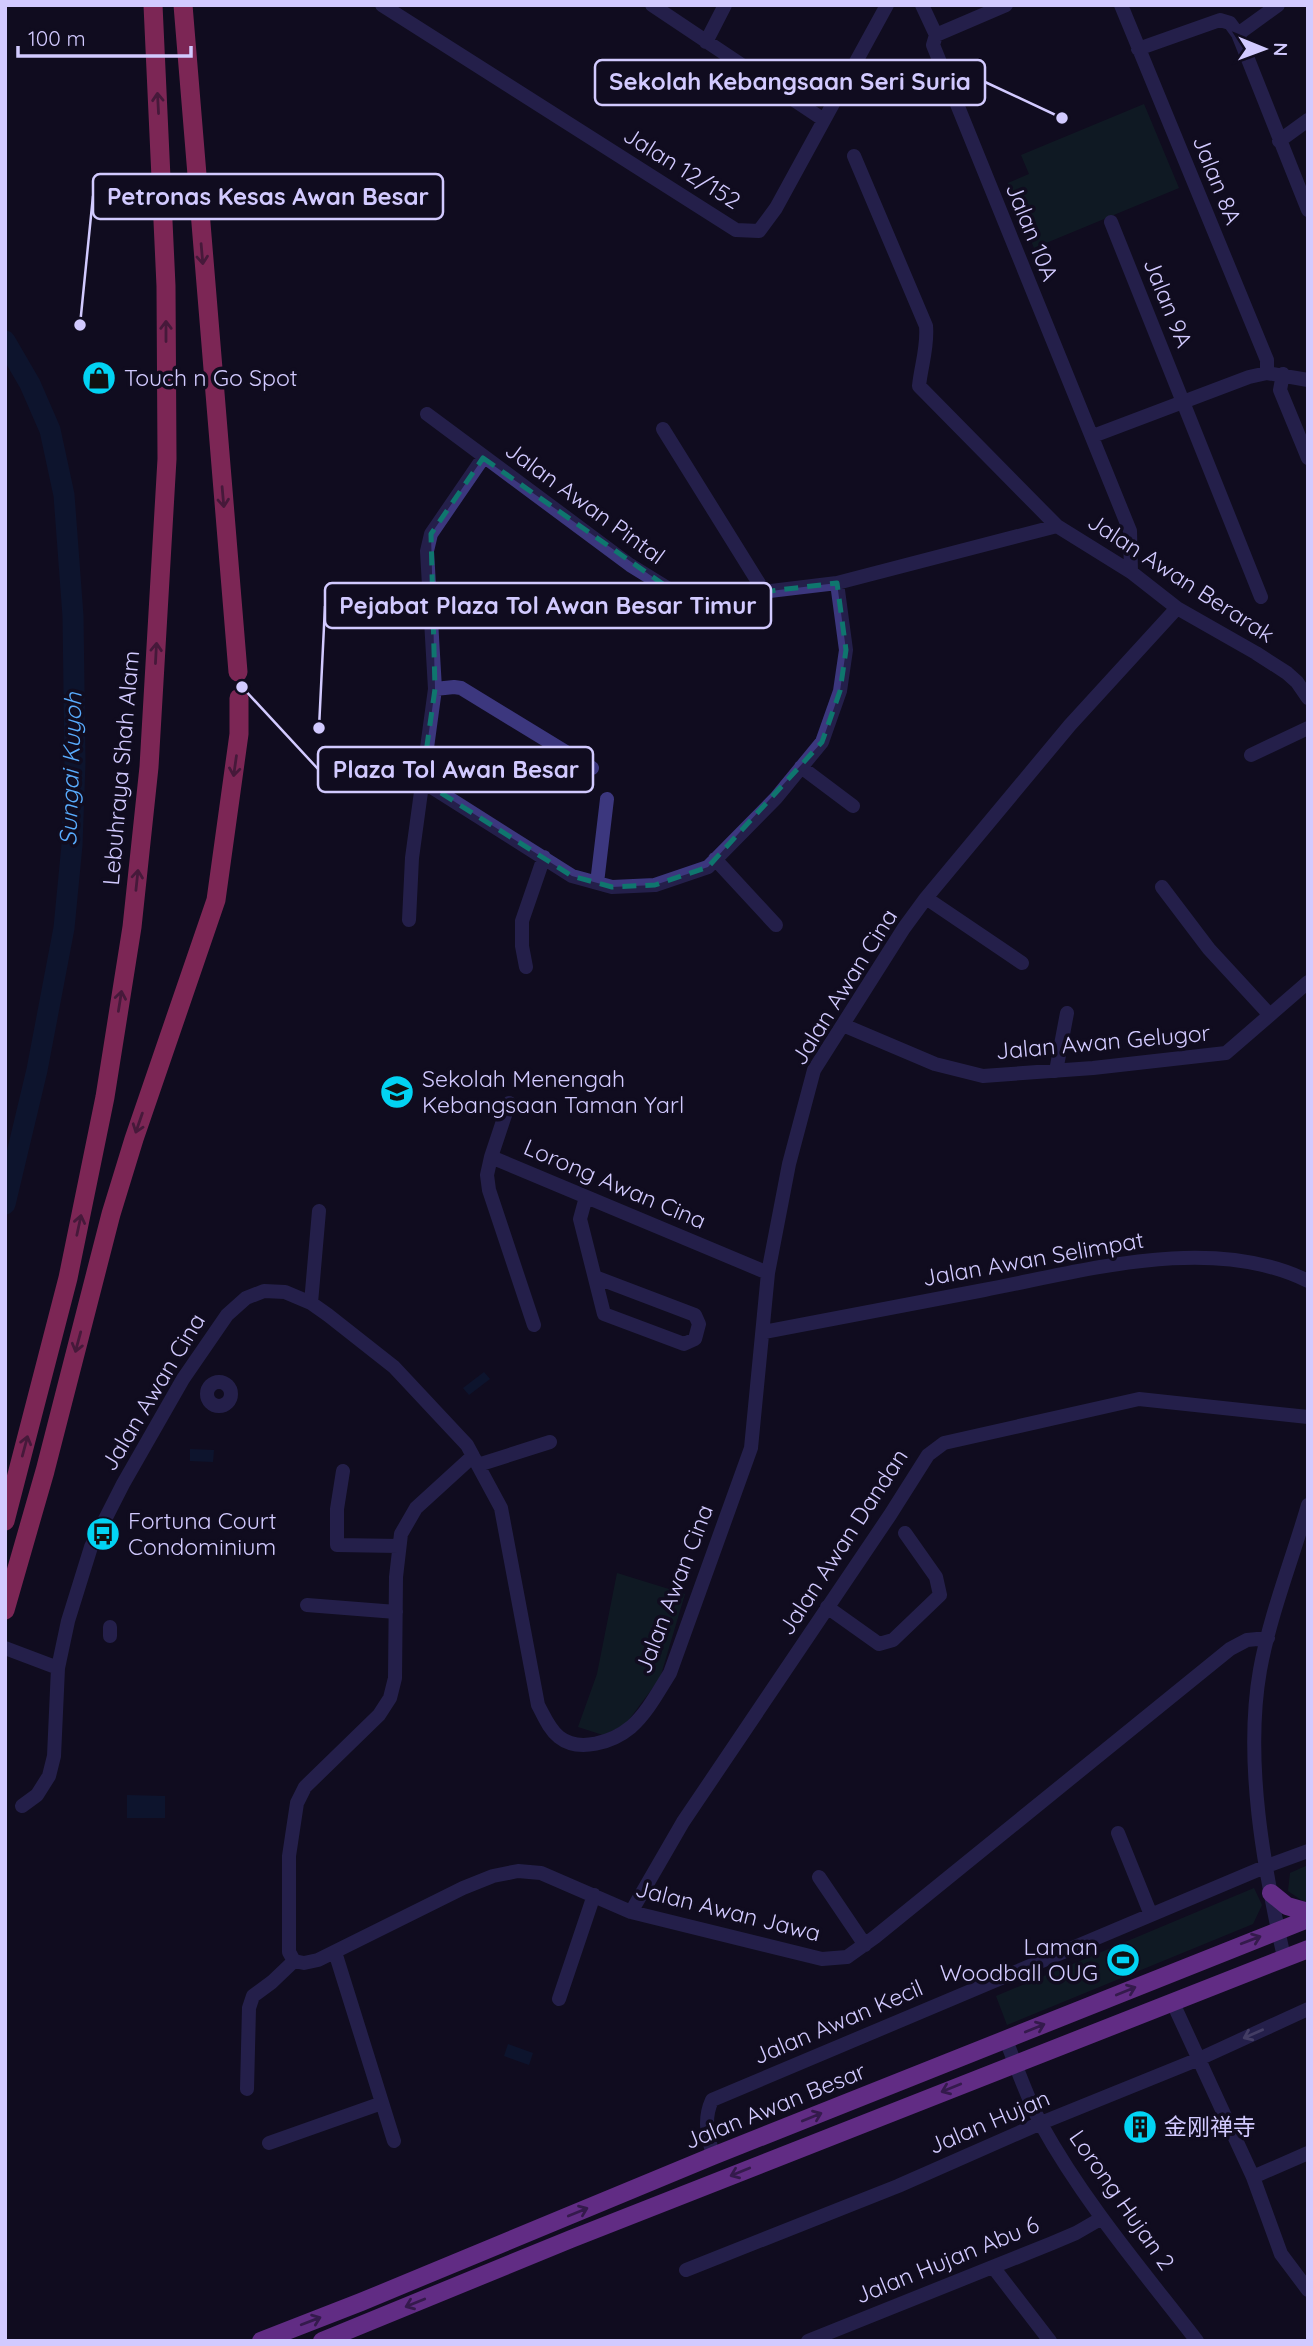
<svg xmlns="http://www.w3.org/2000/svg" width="1313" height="2346" font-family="Quicksand,'Noto Sans SC',sans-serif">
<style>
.green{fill:#0f2929}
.water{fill:#0b1d3f}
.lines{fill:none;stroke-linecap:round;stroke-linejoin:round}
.river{stroke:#0b1d3f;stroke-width:21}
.minor{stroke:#3c377e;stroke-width:14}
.major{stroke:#c352fe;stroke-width:18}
.highway{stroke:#fe4698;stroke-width:19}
.oneway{stroke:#87295c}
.oneway2{stroke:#612c83}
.oneway3{stroke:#8079b8}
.marked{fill:none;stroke:#0f766e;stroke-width:5;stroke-dasharray:14 9;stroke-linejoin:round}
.labels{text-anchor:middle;stroke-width:7;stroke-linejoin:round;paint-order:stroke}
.street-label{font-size:23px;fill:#d2caff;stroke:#100c1f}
.poi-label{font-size:23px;fill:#d2caff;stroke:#100c1f;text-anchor:start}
.water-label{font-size:24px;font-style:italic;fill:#59acfe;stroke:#100c1f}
.leader{fill:none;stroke:#d2caff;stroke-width:2.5}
.callout-dot{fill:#d2caff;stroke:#100c1f;stroke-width:2.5}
.callout{fill:#100c1f;stroke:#d2caff;stroke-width:2.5}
.callout-label{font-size:24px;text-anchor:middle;font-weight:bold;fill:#d2caff}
</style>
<rect width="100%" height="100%" fill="#100c1f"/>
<path class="green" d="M1144 104 1179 188 1034 248 1008 183 1029 174 1021 155Z
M617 1573 685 1594 660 1678 625 1725 603 1735 578 1727 597 1674Z
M1308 1865V1904H1307L1288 1891 1290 1873Z
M1254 1888 1262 1905 1253 1924 1007 2025 996 1996Z"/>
<path class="water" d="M484 1372 490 1379 469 1395 463 1388Z
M190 1449 214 1450 213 1462 190 1461Z
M127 1795 165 1796V1818H127Z
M508 2044 533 2053 529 2065 504 2056Z"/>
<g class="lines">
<path class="river" d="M5 341 30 384 50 430 64 495 73 616 75 762 72 845 64 928 37 1070 5 1204"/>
<path class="minor" d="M382 5 736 230 759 231 776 208 887 5
M652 5 824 120
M922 5 936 35
M1006 5 936 35 933 45 1130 531 1131 572
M1121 5 1267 360V373
M1238 34 1278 5
M706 42 725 5
M1138 49 1220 20 1230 23 1238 34 1308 210
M1279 141 1308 120
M854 156 926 326C928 347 921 366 919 386L1057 526 1131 572 1177 608 1256 653 1287 673 1297 682 1308 698
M1111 222 1261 597
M1283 374 1280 390 1308 458
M427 414 630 565 677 594 712 598 837 583 1057 526
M663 429 765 593
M1093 436 1249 377 1267 373 1308 380
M435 689 454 687 461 688 592 768
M1251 755 1308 728
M801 767 853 806
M422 781 572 876 612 887 655 885 708 867 776 798 822 742 840 691 846 650 837 583
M715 859 776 925
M597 883 607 799
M1162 887 1209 949 1269 1014
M926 898 1022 963
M409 920 412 858 435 689 427 551 431 534 483 458
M526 967 522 946V921L544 857
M843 1025 935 1064 983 1076 1093 1068 1226 1053 1308 982
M1056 1071 1067 1013
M491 1157 509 1103
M586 1197 580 1219 604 1314 684 1344 695 1339 699 1324 695 1315 595 1277
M311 1303 319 1211
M534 1325 489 1190 487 1175 491 1157 768 1273
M764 1332C837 1318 911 1304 984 1290 1085 1271 1211 1233 1308 1281
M207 1394a12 12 0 1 1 24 0a12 12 0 1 1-24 0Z
M473 1456 416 1508 401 1534 396 1577 395 1678 390 1698 379 1715 305 1787 297 1803 289 1856V1952L294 1961 304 1963 318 1960 463 1888 493 1876 518 1871 541 1873 631 1912 822 1959 847 1957 875 1937 1230 1649 1247 1640 1268 1638
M478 1465 550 1442
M343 1471 337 1509V1545L399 1546
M307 1605 396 1612
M827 1607 879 1644 893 1640 940 1595 936 1577 905 1533
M110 1636V1627
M5 1648 58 1668
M22 1806 37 1795 49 1776 54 1756 58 1668 68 1621 91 1547 123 1484 183 1379 227 1315 246 1298 264 1291 285 1292 311 1303 328 1315 394 1367 467 1445 501 1508 538 1705C544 1716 549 1729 559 1737 579 1753 613 1742 631 1727 647 1713 658 1692 670 1673L751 1448 768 1273 789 1164 814 1070 904 928 926 898 1070 725 1177 608
M1118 1833 1151 1915
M819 1877 865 1945
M631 1912 683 1822 890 1515 928 1455 944 1443 1139 1399 1308 1417
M335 1952 394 2141
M1284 1957C1264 1869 1244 1761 1260 1670 1270 1615 1292 1560 1308 1505
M559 1999 594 1895
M1172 2001 1253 2177 1281 2254 1308 2290
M1006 2040C1017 2068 1027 2098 1041 2124 1084 2202 1143 2271 1197 2341
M247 2089 249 2008 253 1996 272 1982 294 1961
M269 2143 382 2103
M713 2156C708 2135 703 2120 712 2100L1267 1866 1308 1851
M1253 2177 1308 2153
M993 2267 1050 2341
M686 2270 898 2186 1041 2123 1199 2059 1308 2009
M808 2341 1050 2244 1076 2233 1102 2218"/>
<path class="major" d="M1271 1893 1287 1906 1308 1912
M261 2341 361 2302 713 2156 1308 1919
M322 2341 571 2239 1308 1949"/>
<path class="highway" d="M183 5 238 672
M5 1521 68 1278 105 1097 132 927 149 767 167 459 166 286 153 5
M5 1610 45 1471 111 1214 134 1139 216 900 239 734V698"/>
</g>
<defs><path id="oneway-shaft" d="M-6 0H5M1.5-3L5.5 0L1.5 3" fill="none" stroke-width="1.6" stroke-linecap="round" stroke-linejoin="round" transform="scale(1.75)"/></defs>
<g class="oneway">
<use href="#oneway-shaft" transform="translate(158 103) rotate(-93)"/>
<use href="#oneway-shaft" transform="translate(202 254) rotate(85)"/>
<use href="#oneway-shaft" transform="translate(166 331) rotate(-90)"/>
<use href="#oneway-shaft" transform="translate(223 497) rotate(85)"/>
<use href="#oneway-shaft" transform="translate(156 653) rotate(-87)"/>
<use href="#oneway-shaft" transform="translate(235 766) rotate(98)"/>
<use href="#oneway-shaft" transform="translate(137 880) rotate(-84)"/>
<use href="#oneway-shaft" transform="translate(120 1001) rotate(-81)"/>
<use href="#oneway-shaft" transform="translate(139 1123) rotate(109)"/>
<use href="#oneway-shaft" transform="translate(79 1225) rotate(-78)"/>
<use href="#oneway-shaft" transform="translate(78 1342) rotate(105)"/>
<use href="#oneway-shaft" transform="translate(25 1446) rotate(-75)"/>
</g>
<g class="oneway2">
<use href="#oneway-shaft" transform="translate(1251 1940) rotate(-21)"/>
<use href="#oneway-shaft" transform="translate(1126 1991) rotate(-22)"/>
<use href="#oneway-shaft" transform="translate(1035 2028) rotate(-22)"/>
<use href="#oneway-shaft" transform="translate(951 2088) rotate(158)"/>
<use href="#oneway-shaft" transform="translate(812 2117) rotate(-22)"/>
<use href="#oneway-shaft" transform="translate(740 2172) rotate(158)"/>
<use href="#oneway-shaft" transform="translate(578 2212) rotate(-22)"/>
<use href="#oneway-shaft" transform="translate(415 2303) rotate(158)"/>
<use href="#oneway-shaft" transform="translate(311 2321) rotate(-21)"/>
</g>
<use class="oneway3" href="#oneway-shaft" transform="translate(1253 2034) rotate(156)"/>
<path d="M0 0H1313V2346H0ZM483 458 677 594 712 598 837 583 846 650 840 691 822 742 708 867 655 885 612 887 572 876 422 781 435 689 431 534Z" fill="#100c1f" fill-opacity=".55" fill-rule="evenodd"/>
<path class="marked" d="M483 458 677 594 712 598 837 583 846 650 840 691 822 742 708 867 655 885 612 887 572 876 422 781 435 689 431 534Z"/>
<defs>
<g id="shop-disc" transform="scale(1.75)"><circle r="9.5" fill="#02d3f3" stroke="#100c1f"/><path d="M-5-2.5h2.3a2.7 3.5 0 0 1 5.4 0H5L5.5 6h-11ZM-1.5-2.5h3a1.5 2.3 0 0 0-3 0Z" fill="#111"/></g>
<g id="school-disc" transform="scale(1.75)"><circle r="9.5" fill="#02d3f3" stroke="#100c1f"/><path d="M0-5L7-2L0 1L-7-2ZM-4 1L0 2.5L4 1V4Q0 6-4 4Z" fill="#111"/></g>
<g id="bus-disc" transform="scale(1.75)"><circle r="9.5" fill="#02d3f3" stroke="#100c1f"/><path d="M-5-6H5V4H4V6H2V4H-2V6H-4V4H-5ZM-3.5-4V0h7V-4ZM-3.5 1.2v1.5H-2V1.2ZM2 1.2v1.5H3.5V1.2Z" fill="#111"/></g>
<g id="stadium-disc" transform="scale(1.75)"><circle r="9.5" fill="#02d3f3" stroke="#100c1f"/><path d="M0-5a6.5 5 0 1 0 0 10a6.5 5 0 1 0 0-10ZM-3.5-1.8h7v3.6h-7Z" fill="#111"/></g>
<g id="building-disc" transform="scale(1.75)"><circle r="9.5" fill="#02d3f3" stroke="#100c1f"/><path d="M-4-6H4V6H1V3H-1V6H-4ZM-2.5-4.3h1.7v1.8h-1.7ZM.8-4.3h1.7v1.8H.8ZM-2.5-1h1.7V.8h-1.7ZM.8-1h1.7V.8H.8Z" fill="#111"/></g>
</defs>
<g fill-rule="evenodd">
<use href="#shop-disc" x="99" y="378"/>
<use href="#school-disc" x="397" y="1092"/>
<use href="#bus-disc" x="103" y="1534"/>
<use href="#stadium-disc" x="1123" y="1960"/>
<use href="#building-disc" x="1140" y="2127"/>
</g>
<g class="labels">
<g class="street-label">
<text transform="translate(682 168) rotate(32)" y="8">Jalan 12/152</text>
<text transform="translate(1217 180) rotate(68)" y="8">Jalan 8A</text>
<text transform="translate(1032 232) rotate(68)" y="8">Jalan 10A</text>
<text transform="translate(1168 303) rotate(68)" y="8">Jalan 9A</text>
<text transform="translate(585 503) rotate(36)" y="8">Jalan Awan Pintal</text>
<text transform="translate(1181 578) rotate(33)" y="8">Jalan Awan Berarak</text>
<text transform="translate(121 768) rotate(-85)" y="8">Lebuhraya Shah Alam</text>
<text transform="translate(844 987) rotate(-58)" y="8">Jalan Awan Cina</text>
<text transform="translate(1103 1042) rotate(-5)" y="8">Jalan Awan Gelugor</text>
<text transform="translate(615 1184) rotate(23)" y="8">Lorong Awan Cina</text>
<text transform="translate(1033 1259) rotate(-10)" y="8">Jalan Awan Selimpat</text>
<text transform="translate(153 1392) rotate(-59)" y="8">Jalan Awan Cina</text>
<text transform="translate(843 1542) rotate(-57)" y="8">Jalan Awan Dandan</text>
<text transform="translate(674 1589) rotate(-69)" y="8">Jalan Awan Cina</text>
<text transform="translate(728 1911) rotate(14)" y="8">Jalan Awan Jawa</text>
<text transform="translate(838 2022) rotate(-23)" y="8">Jalan Awan Kecil</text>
<text transform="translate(775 2106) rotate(-22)" y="8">Jalan Awan Besar</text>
<text transform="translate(989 2122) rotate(-23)" y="8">Jalan Hujan</text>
<text transform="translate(1122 2200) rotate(55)" y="8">Lorong Hujan 2</text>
<text transform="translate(947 2260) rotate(-22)" y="8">Jalan Hujan Abu 6</text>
</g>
<g class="poi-label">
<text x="124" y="386">Touch n Go Spot</text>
<text x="422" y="1087">Sekolah Menengah<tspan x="422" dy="26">Kebangsaan Taman Yarl</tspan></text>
<text x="128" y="1529">Fortuna Court<tspan x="128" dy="26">Condominium</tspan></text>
<text x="1098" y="1955" text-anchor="end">Laman<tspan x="1098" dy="26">Woodball OUG</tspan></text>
<text x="1164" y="2135">金刚禅寺</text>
</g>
<g class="water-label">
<text transform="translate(71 769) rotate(-88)" y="8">Sungai Kuyoh</text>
</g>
</g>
<path class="leader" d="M1062 118L985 82M80 325L93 196M319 728L325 606M242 687L318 769"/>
<g class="callout-dot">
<circle cx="1062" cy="118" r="7"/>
<circle cx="80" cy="325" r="7"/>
<circle cx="319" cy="728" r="7"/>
<circle cx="242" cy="687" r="7"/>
</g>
<g class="callout">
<rect x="595" y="60" width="390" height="45" rx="7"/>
<rect x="93" y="174" width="350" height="45" rx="7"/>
<rect x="325" y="583" width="446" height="45" rx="7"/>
<rect x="318" y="747" width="275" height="45" rx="7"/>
</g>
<g class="callout-label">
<text x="790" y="90">Sekolah Kebangsaan Seri Suria</text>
<text x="268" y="205">Petronas Kesas Awan Besar</text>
<text x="548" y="614">Pejabat Plaza Tol Awan Besar Timur</text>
<text x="456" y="778">Plaza Tol Awan Besar</text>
</g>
<rect width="1313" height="2346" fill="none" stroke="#d2caff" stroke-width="14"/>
<g transform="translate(1264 49) rotate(91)" stroke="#100c1f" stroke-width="5" paint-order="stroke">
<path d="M0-5L12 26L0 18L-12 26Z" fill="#d2caff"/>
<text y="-10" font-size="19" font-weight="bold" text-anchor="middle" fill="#d2caff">N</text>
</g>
<path d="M18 46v10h173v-10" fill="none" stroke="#d2caff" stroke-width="3.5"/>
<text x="28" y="46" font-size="21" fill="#d2caff" stroke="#100c1f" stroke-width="5" paint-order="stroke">100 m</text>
</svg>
